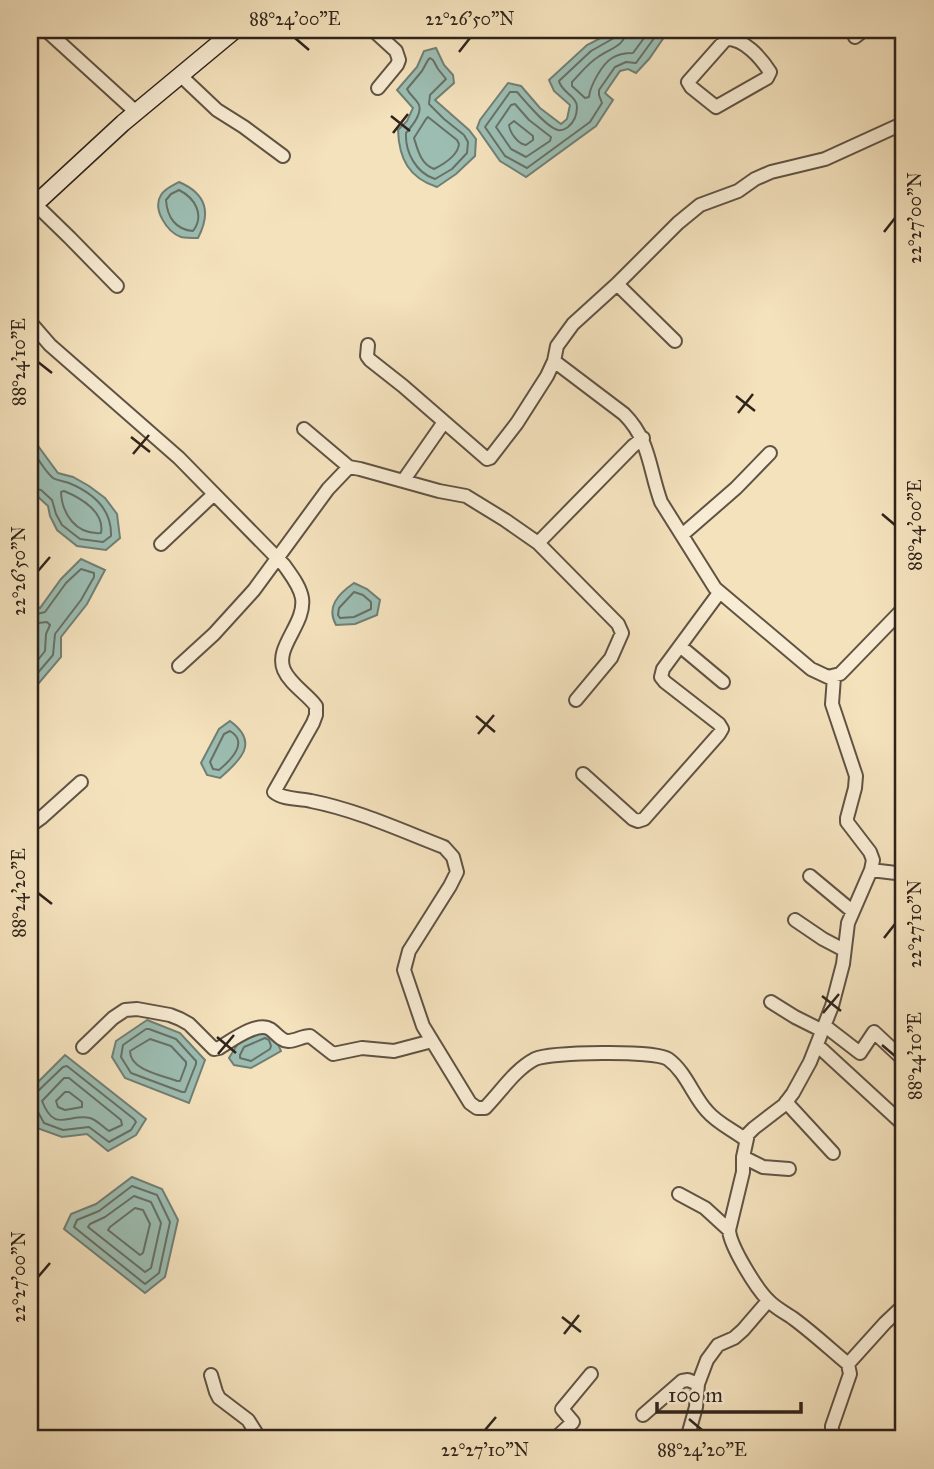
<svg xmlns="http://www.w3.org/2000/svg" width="934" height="1469" font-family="'IM FELL Great Primer',serif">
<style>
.water{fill:#9cbdb2;stroke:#707f75;stroke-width:2}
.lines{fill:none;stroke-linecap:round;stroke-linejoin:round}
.shore{stroke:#667066;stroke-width:2}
.street-casing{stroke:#605343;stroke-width:16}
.secondary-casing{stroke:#2f231a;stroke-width:19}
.street{stroke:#f8ecd4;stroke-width:12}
.secondary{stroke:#f8ecd4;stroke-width:16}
.ticks{fill:none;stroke:#2f231a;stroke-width:2.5}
.neatline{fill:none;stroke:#2f231a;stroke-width:2.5}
.ticks-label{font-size:18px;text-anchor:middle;fill:#2f231a}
</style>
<rect width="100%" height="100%" fill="#f4e2bd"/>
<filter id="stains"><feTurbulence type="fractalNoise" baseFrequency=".00286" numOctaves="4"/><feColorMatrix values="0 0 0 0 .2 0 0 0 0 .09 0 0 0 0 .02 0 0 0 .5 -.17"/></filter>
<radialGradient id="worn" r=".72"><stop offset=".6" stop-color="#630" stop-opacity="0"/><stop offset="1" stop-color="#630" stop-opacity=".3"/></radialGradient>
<path class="water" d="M616 30H669L649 59 636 73 628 69 620 71 605 93 613 100 596 126 526 177 500 161 477 128 480 120 508 83 521 86 540 108 561 124 567 119 570 105 554 91 549 80 587 45Z
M436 48 444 65 453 75 454 83 435 100 469 130 476 139 475 156 456 174 437 187C409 178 399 159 398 130L407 121 413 108 397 90 417 67 424 51Z
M179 182C207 194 211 213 198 238 193 238 186 238 181 237 167 232 152 209 161 195 165 188 172 186 179 182Z
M30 435 58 473 73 477 89 486 105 498 117 514 120 538 106 550 77 546 57 530 50 516 48 506 37 496 30 494Z
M81 559 105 570 87 604 61 637V657L33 690 30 687V601L40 608 61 579Z
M354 583 367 589 380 600 377 615 355 624 336 625C326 607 338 594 354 583Z
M230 721C259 742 242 759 220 778L207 775 201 763 219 729Z
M147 1020 180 1033 205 1060 189 1103 125 1078 112 1057 116 1041Z
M271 1028 281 1051 251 1068 234 1065 229 1058 239 1042Z
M65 1055 146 1119 136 1135 108 1151 87 1134 62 1137 37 1128 30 1108V1090Z
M132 1177 162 1189 178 1220 165 1277 145 1293 64 1229 71 1214 96 1204Z"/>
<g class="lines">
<path class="shore" d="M617 30 614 38 591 51 559 81C561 92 577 96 577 107 577 114 574 122 568 127 565 129 563 131 558 130 546 127 526 102 517 92H510L485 127 505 156 527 168 590 122 602 103 599 95V90L615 67 626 62 636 63 660 30
M626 30C625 47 610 48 598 57 588 63 580 74 572 82V86L585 98 589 97C590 86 602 64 612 58 618 54 626 53 633 53L650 30
M430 58 433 60 438 69 446 79 430 95 429 104 444 119 464 135 468 142 467 153 452 169 435 179C416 173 405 152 406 133 412 126 424 112 418 103 414 97 410 95 407 89L422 71 428 60Z
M515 104 529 120 551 137 550 141 526 157 511 149 496 127 511 105Z
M428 117 457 140 459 144C458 155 444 164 434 169 421 164 418 151 414 138L426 119Z
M514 121 533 136V140L526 145C518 144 510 133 509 125Z
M179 190C195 198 205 215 193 231 176 230 167 217 166 200L171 194Z
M30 446C36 456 44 470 53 478 58 481 64 481 69 483 93 493 112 509 111 536L103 542 80 539 62 525 56 514 52 500 41 490 30 488
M64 491C81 498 105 512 101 533 76 535 62 514 61 492Z
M354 592 363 595 371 602V609L354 617 340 618 338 615 339 608Z
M30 610 37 614 45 612 66 583 81 569 94 573V577L81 600 55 634 53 655 30 682
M30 620 38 623 47 622 50 625 46 634 45 651 30 670
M230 731C249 742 231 760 219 770L213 769 210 762 224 734Z
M146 1029H149L176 1039 196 1061V1064L185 1092H182L131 1073 121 1057 123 1045Z
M265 1038 269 1040 271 1046 270 1049 251 1061 240 1058V1055L244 1047Z
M150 1039 171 1046 186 1062V1065L180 1081H177C161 1075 130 1070 130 1051Z
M64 1078H69L121 1120 122 1125 109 1131C103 1127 97 1120 90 1118 68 1113 55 1134 42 1101Z
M65 1092H69L82 1102V1107L65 1110 58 1107 56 1101Z
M30 1094 37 1092 63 1067 67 1066 134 1119 136 1122 131 1130 109 1142 89 1127 63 1130 44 1123 38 1112 30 1110
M132 1186 157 1195 170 1222 159 1273 145 1284 74 1227 77 1220 99 1211Z
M134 1196 151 1202 161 1223 151 1268 145 1272 88 1227 90 1224 105 1217Z
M135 1208 143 1210 150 1224 143 1253 140 1255 108 1230 110 1227Z"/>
<g class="street-casing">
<path id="street" d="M46 30 136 112
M373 30 396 51 399 60 397 65 378 88
M718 30 726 39C744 38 761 58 770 72L767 78 716 107 691 87 688 82 726 39
M855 37 864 30
M180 75 217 110 244 127 283 156
M35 204 70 238 117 286
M617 284 675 341
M30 322 50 345 179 458 284 565C291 575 300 586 302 598 306 624 274 647 284 670 290 684 307 694 316 706V715L313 723 274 792C284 800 299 798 311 801 357 810 400 830 444 847L453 857 457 872 450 886 409 951 404 970 423 1026 470 1103 477 1108H485C501 1092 514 1070 535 1059 551 1052 655 1050 668 1059 686 1072 693 1096 707 1111 717 1123 733 1130 746 1140
M368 345 367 356 370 360 403 386 487 459 490 458 517 423 547 376 554 361 557 346 573 324 617 284 678 223 700 205 738 191 755 179 771 172 825 159 904 123
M554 361 624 414C650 440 649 469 661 502L715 588 811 669 828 677 840 674 904 608
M304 429 349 467
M403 481 444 422
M682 535 736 488 770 453
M538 543 633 446 643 438
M161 544 214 494
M680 646 723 682
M179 666 214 634 254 590 328 489 349 467 360 469 439 491 466 496 505 520 538 543 618 624 622 633 611 658 576 700
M834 677 832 704 856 776 855 788 847 818V822L870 852 873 860 871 870 848 923 843 964 832 1006 810 1062 793 1093 784 1105 754 1128 748 1134 743 1157V1172L729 1230C730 1246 756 1288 768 1300 775 1308 786 1313 794 1319 813 1333 830 1349 848 1364L850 1374 832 1426V1433L837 1439
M583 774 633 819 638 821 644 819 719 734 722 729 719 724 665 682 661 677 663 669 719 593
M30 826 41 818 81 782
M871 870 896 873 904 869
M810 876 852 911
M795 920 823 939 844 950
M771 1002 795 1017 823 1031
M825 1026 860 1053 874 1032 904 1060
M817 1045 904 1125
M83 1047 113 1018 125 1010 137 1009 170 1015 180 1019 189 1024 214 1049 219 1048C231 1041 257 1021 270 1029 276 1033 281 1041 288 1041 296 1041 302 1036 310 1036L333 1054 362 1048 394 1051 432 1041
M786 1102 833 1153
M743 1157 763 1167 789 1169
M679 1194 705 1208 729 1230
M848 1364 885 1323 904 1305
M211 1375 216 1392 219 1398 248 1420 260 1439
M643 1415 682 1381 688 1380 698 1384
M563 1439 559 1435 573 1422 562 1409 591 1374
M687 1439 696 1407 698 1384 707 1360 718 1345 734 1338 743 1330 768 1301"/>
</g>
<g class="secondary-casing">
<path id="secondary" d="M30 209 123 123 235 30"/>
</g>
<use href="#street" class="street"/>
<use href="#secondary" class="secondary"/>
</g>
<path class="ticks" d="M295 38 309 50M459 52 470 38M391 116 410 131M393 133 408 114M884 232 895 218M38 362 52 373M736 396 755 411M738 413 753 394M131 437 150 452M133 454 149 435M882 514 895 525M38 571 50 557M476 716 495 732M478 734 494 715M38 893 52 904M884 938 895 924M822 996 841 1011M823 1013 839 994M217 1037 236 1053M882 1045 895 1056M218 1054 234 1035M38 1277 50 1263M562 1317 581 1332M564 1334 579 1315M689 1419 702 1430M485 1430 496 1417"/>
<rect width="934" height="1469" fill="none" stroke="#f4e2bd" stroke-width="77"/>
<path d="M657 1402v10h144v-10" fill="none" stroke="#2f231a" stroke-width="3.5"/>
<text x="668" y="1402" font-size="21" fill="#2f231a" stroke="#f8ecd4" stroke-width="5" paint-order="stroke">100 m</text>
<rect x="38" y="38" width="857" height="1392" class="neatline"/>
<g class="ticks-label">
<text x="295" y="25">88°24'00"E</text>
<text x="470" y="25">22°26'50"N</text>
<text transform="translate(915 218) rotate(-90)" y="6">22°27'00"N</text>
<text transform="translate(19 362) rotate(-90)" y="6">88°24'10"E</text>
<text transform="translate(915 525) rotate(-90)" y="6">88°24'00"E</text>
<text transform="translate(19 571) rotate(-90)" y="6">22°26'50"N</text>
<text transform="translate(19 893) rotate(-90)" y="6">88°24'20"E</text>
<text transform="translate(915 924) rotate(-90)" y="6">22°27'10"N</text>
<text transform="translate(915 1056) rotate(-90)" y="6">88°24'10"E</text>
<text transform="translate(19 1277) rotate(-90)" y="6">22°27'00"N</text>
<text x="485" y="1456">22°27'10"N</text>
<text x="702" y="1456">88°24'20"E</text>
</g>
<rect width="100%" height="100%" filter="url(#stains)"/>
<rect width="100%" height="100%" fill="url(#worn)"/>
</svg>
